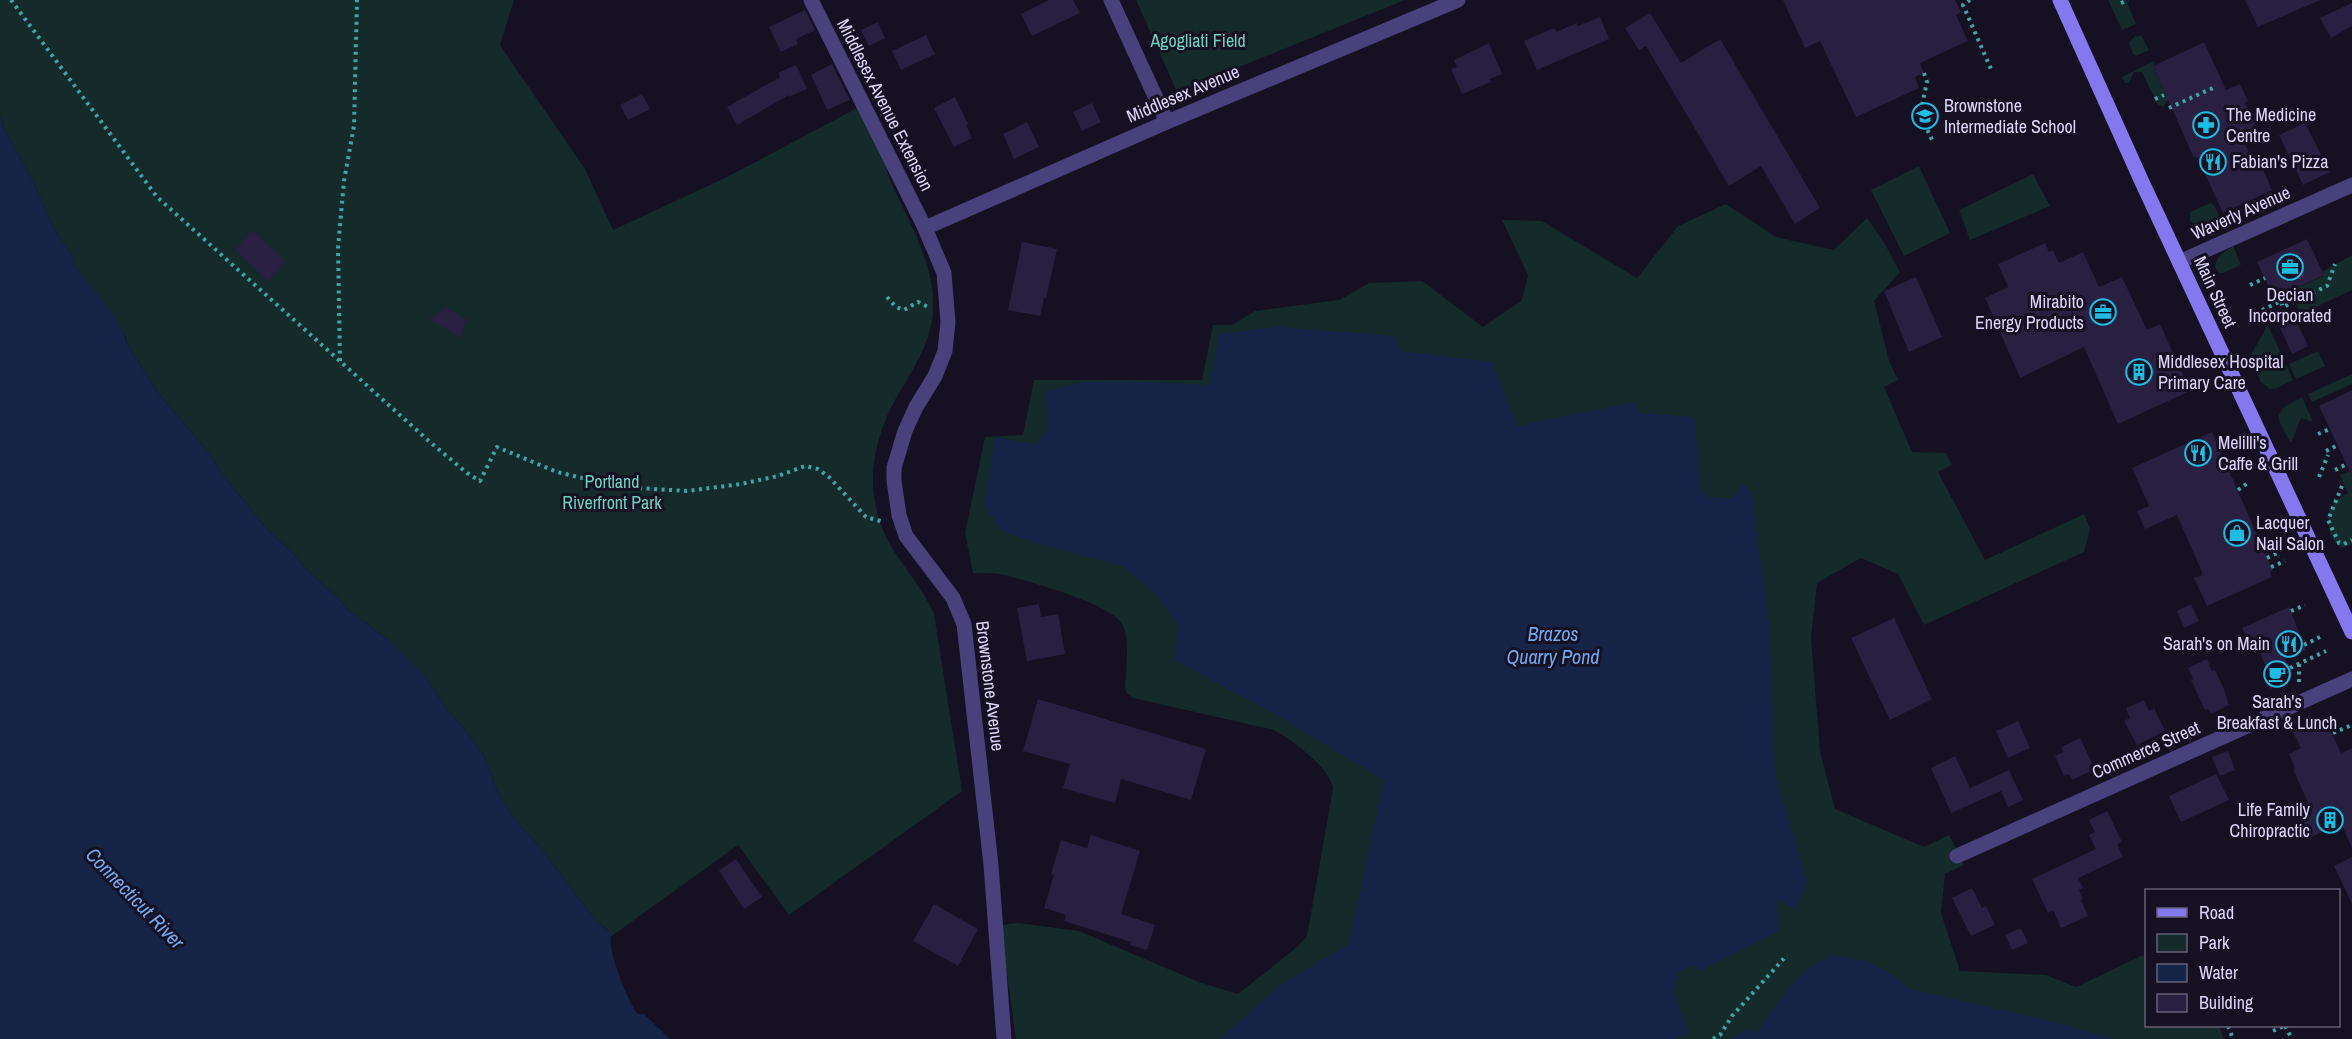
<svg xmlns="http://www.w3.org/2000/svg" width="2352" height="1039" font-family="'Archivo Narrow',sans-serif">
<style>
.green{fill:#142a2b}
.water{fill:#152447}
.building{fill:#281f41}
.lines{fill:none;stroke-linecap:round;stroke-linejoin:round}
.path{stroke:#3ca5a8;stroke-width:4;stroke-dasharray:3 4.5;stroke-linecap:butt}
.street{stroke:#48417b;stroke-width:15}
.secondary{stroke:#8578ef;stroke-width:15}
.labels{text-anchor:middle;stroke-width:6;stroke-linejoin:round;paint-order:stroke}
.park-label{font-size:18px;fill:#6ad2c1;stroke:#151022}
.street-label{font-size:18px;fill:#ddd6fa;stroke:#151022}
.poi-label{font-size:18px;fill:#ddd6fa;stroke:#151022;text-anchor:start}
.water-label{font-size:20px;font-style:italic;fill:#70a9ef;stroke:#151022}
</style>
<rect width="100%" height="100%" fill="#151022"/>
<path class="green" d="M0 0H514L500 45 585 169 613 230 727 177 859 107C865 121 873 134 879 148 885 162 888 177 895 191 912 227 936 269 933 311 931 350 904 380 888 414 875 444 869 475 876 507 884 551 917 575 934 614L962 791 789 915 738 845 609 938V931L597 922 539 846 515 820 498 793 484 756 467 732 445 707 426 677 390 641 347 609 339 599 308 571 292 552 266 528 223 475 209 453 159 394 128 346 126 338 113 318 75 266 73 257 57 234 33 182 5 130 0 116Z
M1136 0H1405L1177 92Z
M2108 0H2126L2136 24 2122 30Z
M2136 35 2137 37 2141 35 2149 50 2136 56 2133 54 2129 43Z
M2153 61 2155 65 2153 66 2165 93 2170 97 2163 107 2157 104 2142 72H2134L2129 83H2125L2122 77Z
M1919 166 1950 233 1904 256 1871 190Z
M2033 174 2050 206 1970 240 1959 210Z
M2210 203 2214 205 2223 224C2210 230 2200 231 2190 220V212Z
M1726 204 1776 237 1834 250 1867 218 1885 244 1900 272 1874 301 1889 361 1898 380 1884 387 1912 452 1946 453 1952 465 1938 472 1985 560 2084 514 2090 529 2084 552 1924 625 1898 574 1861 558 1817 583 1811 637 1820 751 1835 809 1924 847 1949 835 1964 865 1945 874 1941 913 1960 971 2046 975 2076 987 2143 955 2146 963V1026H2219L2224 1039H1016L1000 925 1018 923 1079 931 1199 982 1238 994 1296 948 1307 936 1333 788C1329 767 1292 740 1274 730L1133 698 1126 692 1125 687C1126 673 1130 635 1122 624 1109 603 1030 582 1005 575 995 573 983 573 973 573L965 533 985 437 1023 435 1034 380H1202L1213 325H1232L1255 311 1339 300 1369 283 1422 281 1483 327 1522 300 1528 275 1502 220 1542 221 1637 278 1678 226Z
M2233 246 2241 265 2223 273H2219L2215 267C2216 256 2224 252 2233 246Z
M2352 255V290L2301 314 2289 291 2323 276 2322 272Z
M2268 325 2293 380 2277 388 2270 389 2261 382 2249 358Z
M2318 351 2325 366 2296 379 2289 364Z
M2352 374V384L2312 402 2308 394Z
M2302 397 2313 422 2301 418 2291 443C2275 415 2271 413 2302 397Z
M2350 471 2352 475V544L2341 548C2327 538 2324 515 2335 502 2338 498 2345 495 2348 493L2340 475Z"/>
<path class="water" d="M0 116 5 130 33 182 57 234 73 257 75 266C92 288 121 319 128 346L159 394 209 453 223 475 266 528 292 552 308 571 339 599 347 609 390 641 426 677 445 707 467 732 484 756 498 793 515 820 539 846 597 922 611 933C606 946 628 1004 638 1014H644L670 1039H0Z
M1277 327 1394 336 1400 351 1492 362 1517 426 1635 402 1639 413 1694 417 1700 488 1709 497 1730 499 1743 485 1751 491 1769 624 1775 775 1807 881 1795 910 1777 898V932L1700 971 1693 966 1679 972 1673 992 1689 1033 1674 1039H1220L1280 985 1349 944 1384 780 1277 715 1174 660 1179 626 1158 596 1123 566 1029 541 1001 530 985 506 995 437 1036 445 1048 429 1046 392 1079 383 1119 381 1210 385 1219 334Z
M1832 955 1866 961 1890 973 1909 989 2046 1020 2114 1039H1730L1747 1029 1757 1032C1779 1003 1797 969 1832 955Z"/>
<path class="building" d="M1049 0H1073L1080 13 1032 36 1021 14Z
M1783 0H1955L1961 12 1956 15 1968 41 1920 63 1924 73 1915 77 1919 88 1856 117 1820 41 1805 48Z
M2245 0H2320L2258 27Z
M2352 3V26L2331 38 2320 18Z
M805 10 815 30 796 39 798 44 781 52 769 27Z
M1650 13 1681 63 1720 39 1820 208 1795 224 1761 166 1729 186 1646 46 1639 50 1625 28Z
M1600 17 1609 39 1537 70 1524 41 1554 28 1556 32 1577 23 1578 26Z
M878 22 885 38 869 46 861 30Z
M926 35 935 54 901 70 892 51Z
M2204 42 2226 90 2240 84 2248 101 2245 103 2259 132 2243 139 2256 168 2261 165 2272 190 2223 213 2197 157 2194 158 2153 66Z
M1489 43 1502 74 1490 79 1491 82 1462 94 1451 69 1457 67 1454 60Z
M832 64 850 100 827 110 811 75Z
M796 65 807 89 789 97V95L737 125 727 107 780 77 778 73Z
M642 94 650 109 628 120 620 105Z
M955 97 968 124 966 125 972 138 954 147 934 108Z
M1092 103 1101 122 1082 131 1073 112Z
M1027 122 1039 147 1014 159 1003 134Z
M2305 123 2330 172 2303 185 2279 135Z
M252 230 286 261 268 281 235 250Z
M2307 239 2324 275 2289 291 2291 298 2277 304 2257 262Z
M1022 242 1057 249 1046 298H1044L1040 316 1008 310Z
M2045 243 2049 252 2053 250 2059 263 2083 252 2099 287 2122 277 2147 330 2160 324 2190 391 2118 424 2084 347 2020 378 1985 298 2008 287 1998 264Z
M1916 277 1942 337 1909 352 1884 291Z
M446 307 466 319 461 338 429 319Z
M2293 314 2308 346 2292 354 2277 321Z
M2352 390V476L2319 406Z
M2212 432 2273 571 2270 572 2272 577 2207 606 2194 578 2202 575V572L2177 515 2145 529 2137 511 2149 506 2132 468Z
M1039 604 1041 617 1058 614 1065 654 1027 661 1017 608Z
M2191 604 2199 621 2184 628 2177 611Z
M2289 607 2306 650 2285 659 2291 670 2288 672 2292 679 2270 689 2263 674 2268 671 2254 640 2248 642 2242 628Z
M1894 618 1932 699 1890 720 1851 638Z
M2207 659 2212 671 2215 670 2224 689 2229 705 2211 714 2208 709 2205 710 2191 680 2193 679 2188 668Z
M1038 699 1206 749 1191 800 1121 779 1115 803 1063 788 1070 764 1023 751Z
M2144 700 2149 711 2154 708 2165 731 2137 745 2124 721 2130 718 2126 708Z
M2323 715 2341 753 2352 748V848L2341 823 2305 840 2298 824 2308 819 2302 806 2308 803 2293 769 2295 768 2289 754 2301 748 2293 732 2299 729 2297 726Z
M2018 721 2030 748 2008 758 1996 731Z
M2080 738 2093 765 2089 766 2091 771 2072 780 2069 774 2064 776 2055 756 2063 752 2061 747Z
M2228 751 2235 770 2220 776 2212 757Z
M1955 756 1970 788 2009 770 2023 800 2008 807 2001 791 1951 813 1931 768Z
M2216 774 2229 800 2181 822 2169 796Z
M2107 811 2122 842 2117 844 2123 857 2078 878 2083 888 2079 890 2083 899 2081 900 2088 916 2061 928 2053 910 2048 913 2032 879 2096 849 2089 835 2095 832 2089 820Z
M1091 835 1140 851 1121 914 1155 925 1147 950 1130 945 1131 942 1064 921 1066 915 1044 908 1054 875 1051 874 1061 840 1087 848Z
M2352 857V904L2334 866Z
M736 859 762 897 744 909 719 871Z
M1972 888 1982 908 1986 906 1995 925 1971 936 1952 898Z
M934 904 978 929 958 966 913 941Z
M2021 928 2028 943 2012 950 2005 935Z"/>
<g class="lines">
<path class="path" d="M11 0 157 197 430 442 467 473 480 481 497 447 557 472 620 487 687 491 741 484 778 476 805 466 818 469 829 477 866 517 884 522
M1970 0 1963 5 1991 69
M2121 3 2128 0
M1924 73 1927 82 1920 114 1933 142
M2155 99 2164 95
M2169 108 2215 87
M2250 285 2265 278
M887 297 896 307 904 310 918 302 930 308
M2262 310 2281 301 2283 307 2327 286 2335 264
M340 361 338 248 344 181 354 126 357 0
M2318 434 2330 429
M2217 442 2229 437
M2326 451 2338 445
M2335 470 2347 464
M2319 477 2328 455
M2342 486 2328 520 2339 543 2344 544 2352 540
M2238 490 2249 482
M2263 550 2277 544
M2267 558 2281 551
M2271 567 2285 561
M2291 611 2305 605
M2304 645 2320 637
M2299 664V685
M2290 668 2326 651
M2333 733 2352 725
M2228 1026 2233 1039
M2285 1026 2292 1039
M2273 1031 2284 1026
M1713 1039 1720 1035 1732 1016 1787 955"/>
<path class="street" d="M811 0 925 228 944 273 948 322 945 351 935 376 916 407 905 431 894 468V481L899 515 906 536 953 598 964 624 991 865 1004 1039
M1111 0 1167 122
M925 228 1167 122 1458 0
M2179 262 2352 185
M1957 856 2352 679"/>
<path class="secondary" d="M2060 0 2142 182 2352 632"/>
</g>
<defs>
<g id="school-ring" transform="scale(1.35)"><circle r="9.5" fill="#151022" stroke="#1abee2" stroke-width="1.5"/><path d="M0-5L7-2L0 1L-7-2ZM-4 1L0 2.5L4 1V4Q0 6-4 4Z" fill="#1abee2"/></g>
<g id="pharmacy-ring" transform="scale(1.35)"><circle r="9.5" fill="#151022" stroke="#1abee2" stroke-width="1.5"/><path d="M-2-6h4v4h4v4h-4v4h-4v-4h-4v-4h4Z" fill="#1abee2"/></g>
<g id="restaurant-ring" transform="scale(1.35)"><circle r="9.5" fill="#151022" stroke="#1abee2" stroke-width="1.5"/><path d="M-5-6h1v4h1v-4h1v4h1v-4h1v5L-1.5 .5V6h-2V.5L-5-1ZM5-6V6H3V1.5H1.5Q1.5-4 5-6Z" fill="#1abee2"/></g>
<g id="office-ring" transform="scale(1.35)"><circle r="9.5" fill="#151022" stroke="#1abee2" stroke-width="1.5"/><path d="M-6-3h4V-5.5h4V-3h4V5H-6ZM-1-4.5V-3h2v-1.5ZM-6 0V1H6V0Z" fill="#1abee2"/></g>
<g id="building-ring" transform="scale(1.35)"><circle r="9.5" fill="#151022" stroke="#1abee2" stroke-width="1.5"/><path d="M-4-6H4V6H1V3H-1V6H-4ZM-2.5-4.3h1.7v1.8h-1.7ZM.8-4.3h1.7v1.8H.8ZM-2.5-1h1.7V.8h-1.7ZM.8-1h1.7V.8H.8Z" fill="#1abee2"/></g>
<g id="shop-ring" transform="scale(1.35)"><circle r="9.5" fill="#151022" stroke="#1abee2" stroke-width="1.5"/><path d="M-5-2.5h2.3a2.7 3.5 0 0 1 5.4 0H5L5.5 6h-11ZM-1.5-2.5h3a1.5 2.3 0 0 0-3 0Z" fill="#1abee2"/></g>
<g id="cafe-ring" transform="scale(1.35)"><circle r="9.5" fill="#151022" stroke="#1abee2" stroke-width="1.5"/><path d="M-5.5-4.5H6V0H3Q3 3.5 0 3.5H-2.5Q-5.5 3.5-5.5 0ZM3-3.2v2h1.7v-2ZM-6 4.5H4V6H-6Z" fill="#1abee2"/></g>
</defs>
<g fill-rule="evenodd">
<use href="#school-ring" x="1925" y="116"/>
<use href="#pharmacy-ring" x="2206" y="125"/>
<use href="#restaurant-ring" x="2213" y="162"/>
<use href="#office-ring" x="2290" y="267"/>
<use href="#office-ring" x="2103" y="312"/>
<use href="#building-ring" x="2139" y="372"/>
<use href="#restaurant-ring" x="2198" y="453"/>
<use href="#shop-ring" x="2237" y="533"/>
<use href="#restaurant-ring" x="2289" y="644"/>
<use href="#cafe-ring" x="2277" y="674"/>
<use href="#building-ring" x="2330" y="820"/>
</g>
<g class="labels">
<g class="park-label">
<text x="1198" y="47">Agogliati Field</text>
<text x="612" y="488">Portland<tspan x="612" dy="21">Riverfront Park</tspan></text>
</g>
<g class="street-label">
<text transform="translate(1183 94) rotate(-23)" y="6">Middlesex Avenue</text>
<text transform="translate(885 105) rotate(63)" y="6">Middlesex Avenue Extension</text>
<text transform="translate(2241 213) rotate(-24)" y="6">Waverly Avenue</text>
<text transform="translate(2215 292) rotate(65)" y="6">Main Street</text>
<text transform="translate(990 686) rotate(83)" y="6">Brownstone Avenue</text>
<text transform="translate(2146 750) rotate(-24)" y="6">Commerce Street</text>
</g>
<g class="poi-label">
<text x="1944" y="112">Brownstone<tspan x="1944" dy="21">Intermediate School</tspan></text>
<text x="2226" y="121">The Medicine<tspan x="2226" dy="21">Centre</tspan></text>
<text x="2232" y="168">Fabian's Pizza</text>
<text x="2290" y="301" text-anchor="middle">Decian<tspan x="2290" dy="21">Incorporated</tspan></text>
<text x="2084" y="308" text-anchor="end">Mirabito<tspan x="2084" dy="21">Energy Products</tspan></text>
<text x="2158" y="368">Middlesex Hospital<tspan x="2158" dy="21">Primary Care</tspan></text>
<text x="2218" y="449">Melilli's<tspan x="2218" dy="21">Caffe &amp; Grill</tspan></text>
<text x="2256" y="529">Lacquer<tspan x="2256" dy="21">Nail Salon</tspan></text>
<text x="2270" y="650" text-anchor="end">Sarah's on Main</text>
<text x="2277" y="708" text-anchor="middle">Sarah's<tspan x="2277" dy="21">Breakfast &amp; Lunch</tspan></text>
<text x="2310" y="816" text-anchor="end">Life Family<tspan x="2310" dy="21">Chiropractic</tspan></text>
</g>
<g class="water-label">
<text x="1553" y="641">Brazos<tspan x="1553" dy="23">Quarry Pond</tspan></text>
<text transform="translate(135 898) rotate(46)" y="7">Connecticut River</text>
</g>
</g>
<rect x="2145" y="889" width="195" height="138" fill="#151022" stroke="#655f78" stroke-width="1.5"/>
<rect x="2157" y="908" width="30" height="9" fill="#8578ef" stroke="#655f78" stroke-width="1.5"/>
<text x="2199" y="919" font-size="18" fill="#ddd6fa">Road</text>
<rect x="2157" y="934" width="30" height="18" fill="#142a2b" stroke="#655f78" stroke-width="1.5"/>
<text x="2199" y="949" font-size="18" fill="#ddd6fa">Park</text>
<rect x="2157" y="964" width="30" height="18" fill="#152447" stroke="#655f78" stroke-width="1.5"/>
<text x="2199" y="979" font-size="18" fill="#ddd6fa">Water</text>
<rect x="2157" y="994" width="30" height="18" fill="#281f41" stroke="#655f78" stroke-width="1.5"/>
<text x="2199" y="1009" font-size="18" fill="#ddd6fa">Building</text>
</svg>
